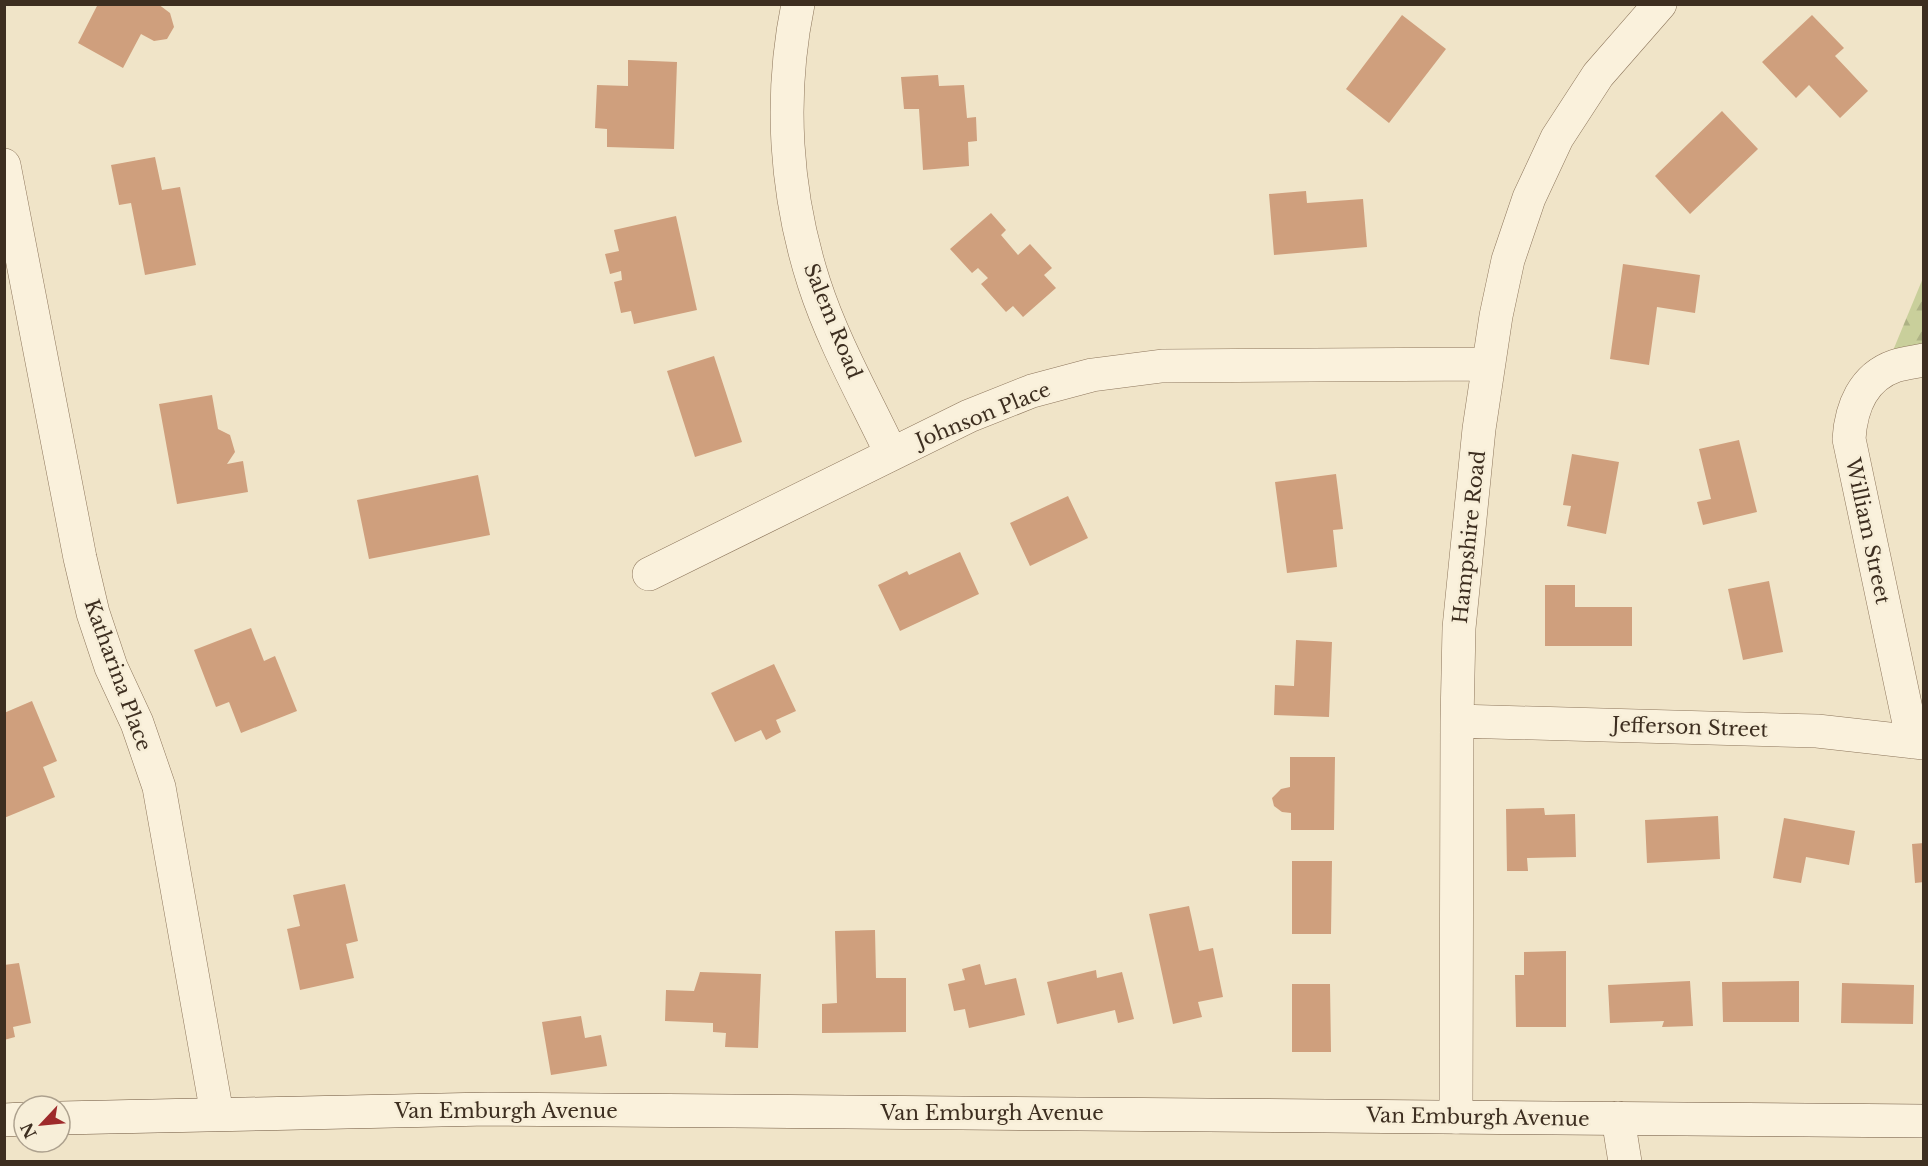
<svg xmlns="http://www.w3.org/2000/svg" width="1928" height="1166" font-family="'Libre Baskerville',serif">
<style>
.forest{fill:url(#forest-firs)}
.building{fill:#cf9f7d}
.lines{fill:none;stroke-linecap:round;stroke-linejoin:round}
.street-casing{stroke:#8d765c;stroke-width:34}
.secondary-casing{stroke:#6f573f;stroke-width:34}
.street{stroke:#faf1dc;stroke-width:33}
.secondary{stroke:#faf1dc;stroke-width:33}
.labels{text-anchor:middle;stroke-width:5;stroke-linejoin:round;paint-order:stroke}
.street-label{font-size:20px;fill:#3d2e20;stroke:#f7eed8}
</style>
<defs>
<pattern id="forest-firs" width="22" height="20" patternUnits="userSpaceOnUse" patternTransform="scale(1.5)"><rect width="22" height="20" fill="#c9cf9b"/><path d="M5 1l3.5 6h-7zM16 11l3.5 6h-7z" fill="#aeb285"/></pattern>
</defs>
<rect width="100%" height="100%" fill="#f0e4c8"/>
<path class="forest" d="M1923 278V346L1892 353Z"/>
<path class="building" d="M98 4H158L170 13 174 27 167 39 154 41 141 34 123 68 78 43Z
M1402 15 1446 49 1389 123 1346 89Z
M1812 15 1844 48 1835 56 1868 91 1840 118 1809 85 1796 98 1762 62Z
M628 60 677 62 674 149 607 147V129L595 128 597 85 628 86Z
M938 75 939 86 964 85 967 118 976 117 977 141 968 142 969 166 923 170 919 109H904L901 77Z
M1722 111 1758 149 1690 214 1655 176Z
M155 157 162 190 180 187 196 265 145 275 131 203 119 205 111 165Z
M1306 191 1307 203 1363 199 1367 247 1274 255 1269 194Z
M991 213 1006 230 1001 235 1018 255 1030 244 1052 268 1044 275 1056 288 1023 317 1013 306 1006 312 981 284 988 278 978 268 972 273 950 249Z
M676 216 697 310 634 324 631 311 621 313 614 282 622 280 621 271 610 274 605 254 619 251 614 230Z
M1623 264 1700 275 1695 313 1657 307 1649 365 1610 359Z
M714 356 742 442 695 457 667 371Z
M212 395 218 429 230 435 235 452 227 464 243 461 248 492 177 504 159 404Z
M1739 440 1757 512 1703 525 1697 502 1711 499 1699 449Z
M1572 454 1619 462 1606 534 1567 526 1571 506 1563 505Z
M1336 474 1343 529 1333 530 1337 567 1287 573 1275 482Z
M478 475 490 535 369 559 357 500Z
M1068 496 1088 538 1030 566 1010 523Z
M960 552 979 594 900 631 878 585 907 571 909 575Z
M1769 581 1783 652 1743 660 1728 589Z
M1545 585H1575V607H1632V646H1545Z
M251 628 264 661 275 656 297 711 241 733 229 702 216 707 194 650Z
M1296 640 1332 642 1329 717 1274 715 1275 685 1294 686Z
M774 664 796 711 776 720 781 732 766 740 761 730 735 742 711 693Z
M32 701 57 761 43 767 55 797 4 818V713Z
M1290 757H1335L1334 830H1291V813L1282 812 1274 806 1272 798 1281 789 1290 787Z
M1544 808 1545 815 1575 814 1576 857 1527 858 1528 871H1507L1506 809Z
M1718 816 1720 859 1647 863 1645 820Z
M1784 818 1855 831 1849 865 1806 857 1801 883 1773 878Z
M1924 843V882L1915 883 1912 844Z
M1292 861H1332L1331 934H1292Z
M345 884 358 941 346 944 354 978 300 990 287 929 300 926 293 895Z
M1189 906 1199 951 1213 948 1223 997 1198 1002 1202 1017 1173 1024 1149 914Z
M875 930 876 978H906V1032L822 1033V1004L837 1003 835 931Z
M1566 951V1027H1516L1515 975H1524V952Z
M19 963 31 1023 13 1027 15 1037 4 1040V965Z
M980 964 985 985 1016 978 1025 1015 969 1028 965 1009 954 1011 948 984 965 980 962 969Z
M1096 970 1097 978 1122 972 1134 1019 1118 1023 1115 1010 1057 1024 1047 982Z
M700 972 761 974 758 1048 725 1047 726 1033 713 1032V1023L665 1021 666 990 694 991Z
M1690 981 1693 1026 1662 1027 1664 1021 1610 1023 1608 985Z
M1799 981V1022H1723L1722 982Z
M1842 983 1914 985 1913 1024 1841 1023Z
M1292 984H1330L1331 1052H1292Z
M581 1016 585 1038 601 1035 607 1066 551 1075 542 1022Z"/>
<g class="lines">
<g class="street-casing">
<path id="street" d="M798 4C779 97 785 193 814 283 833 342 865 398 891 453
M4 165 80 558 93 613 111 667 137 723 159 787 217 1114
M649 574 969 416 1032 391 1092 375 1162 366 1488 364
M1457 721 1817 731 1924 743
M1913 742 1849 439C1851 408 1863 377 1895 366 1904 363 1914 362 1924 360
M1456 1117 1457 721 1459 628 1479 429 1496 316 1508 260 1529 198 1557 138 1598 75 1660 4
M1618 1118 1625 1162"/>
</g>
<g class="secondary-casing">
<path id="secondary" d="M60 1118 488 1109 1924 1121
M4 1120 24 1119"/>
</g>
<use href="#street" class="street"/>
<use href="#secondary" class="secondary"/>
</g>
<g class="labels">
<g class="street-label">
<text transform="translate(833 321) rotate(68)" y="7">Salem Road</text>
<text transform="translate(983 415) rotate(-22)" y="7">Johnson Place</text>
<text transform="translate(1868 531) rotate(78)" y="7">William Street</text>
<text transform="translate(1469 537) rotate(-84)" y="7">Hampshire Road</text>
<text transform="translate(118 675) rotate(70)" y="7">Katharina Place</text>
<text transform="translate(1690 727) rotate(2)" y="7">Jefferson Street</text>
<text x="506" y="1118">Van Emburgh Avenue</text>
<text x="992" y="1120">Van Emburgh Avenue</text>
<text transform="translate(1478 1117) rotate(1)" y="7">Van Emburgh Avenue</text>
</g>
</g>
<rect width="1928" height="1166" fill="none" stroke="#3d2e20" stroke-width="12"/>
<g transform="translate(42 1124) rotate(244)"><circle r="28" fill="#f7eed8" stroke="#ada18e" stroke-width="1.5"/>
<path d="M0-4.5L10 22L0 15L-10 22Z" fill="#9e2a2b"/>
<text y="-9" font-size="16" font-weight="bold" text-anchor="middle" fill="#3d2e20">N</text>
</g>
</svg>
